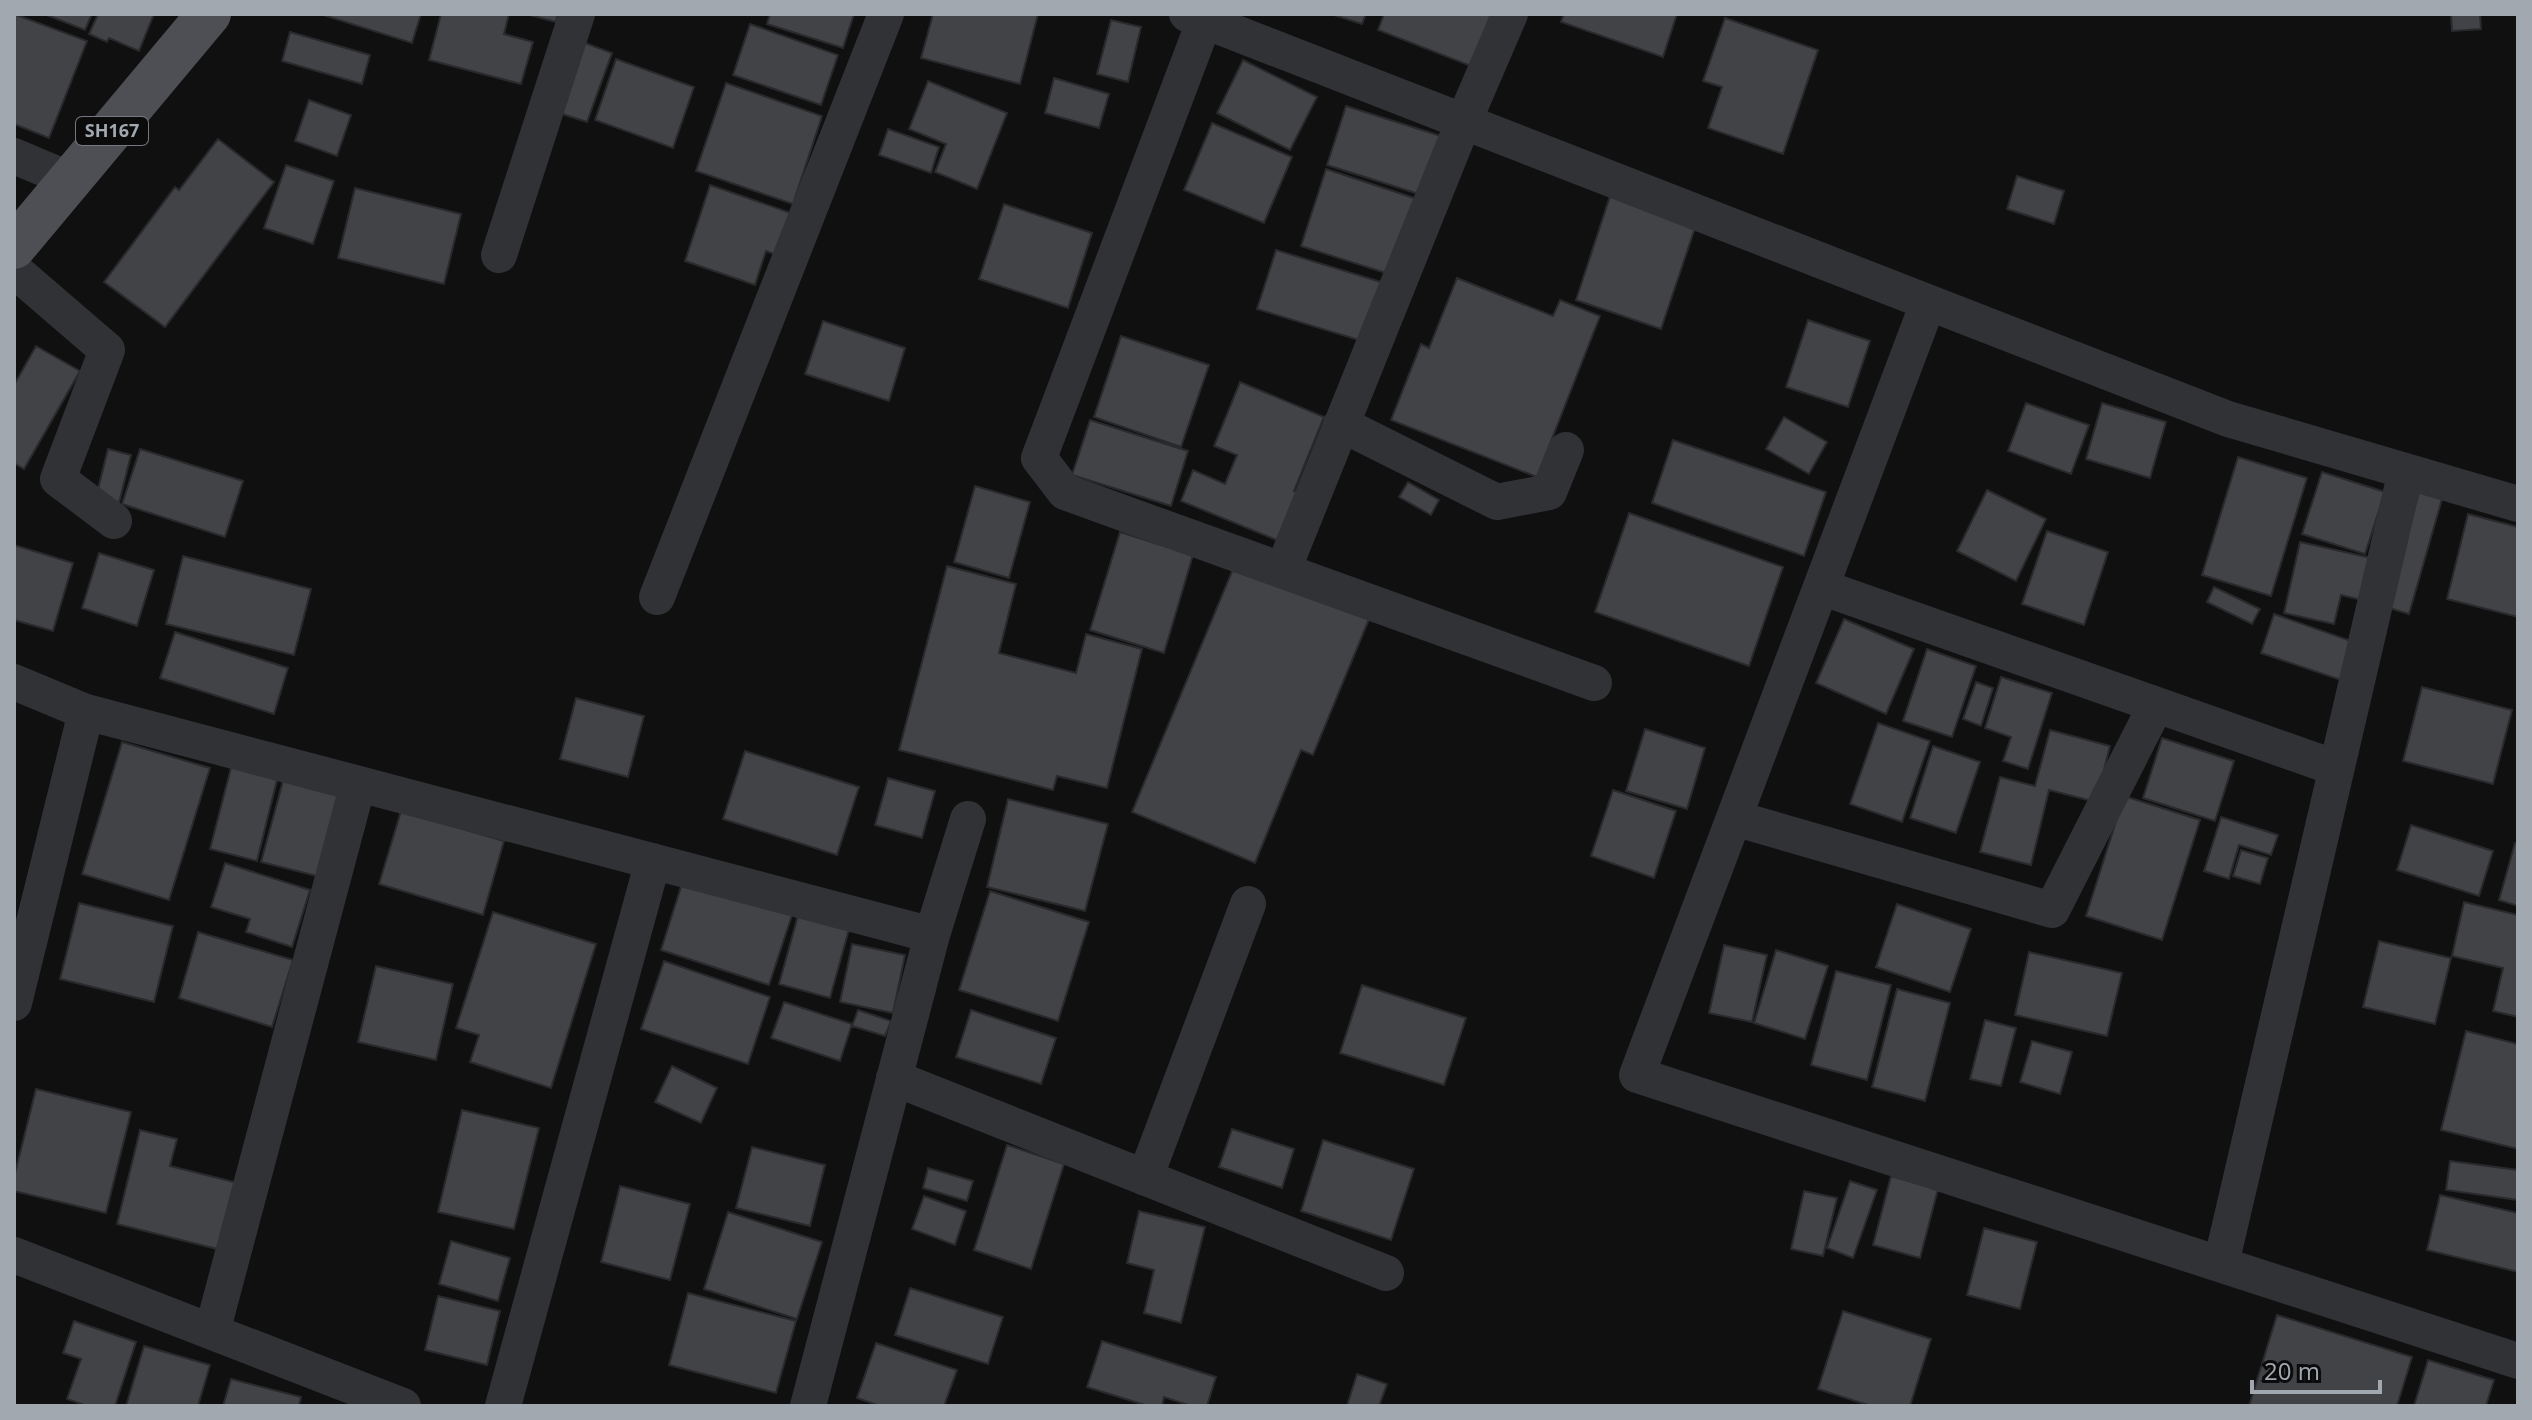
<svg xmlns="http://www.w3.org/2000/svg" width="2532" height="1420" font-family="'Open Sans',sans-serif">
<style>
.building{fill:#414346;stroke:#2a2a2d;stroke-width:2}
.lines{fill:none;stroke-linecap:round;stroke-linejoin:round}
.minor{stroke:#313235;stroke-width:36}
.primary{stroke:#4d4f54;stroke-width:44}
.labels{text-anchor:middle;stroke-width:8;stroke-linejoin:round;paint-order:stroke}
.shield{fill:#0b0b0c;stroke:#75797f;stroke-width:2}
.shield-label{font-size:18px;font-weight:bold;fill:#a2a8b0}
</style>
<rect width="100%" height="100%" fill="#101011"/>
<path class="building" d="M14 14 87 41 49 138 14 124Z
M44 14H92L85 30Z
M98 14H154L139 51 109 38 107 42 89 34Z
M327 14H421L412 43 326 16Z
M441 14H509L504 34 533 42 521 84 429 60Z
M526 14H558L556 22Z
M770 14H854L843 48 767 24Z
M933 14H1038L1020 84 921 58Z
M1331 14H1366L1362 24Z
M1384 14H1491L1471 66 1378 30Z
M1564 14H1677L1663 57 1561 22Z
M2451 14H2480L2481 29 2452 31Z
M1725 18 1818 50 1783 154 1708 128 1722 87 1703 81Z
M1111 20 1141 27 1128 82 1097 74Z
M750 24 838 55 821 105 733 75Z
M290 32 370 55 362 84 282 61Z
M585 43 612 53 587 122 559 113Z
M616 59 694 87 673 148 595 120Z
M1243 60 1317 97 1290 150 1217 113Z
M1054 78 1109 94 1099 128 1045 113Z
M928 81 1007 113 977 189 935 172 946 144 909 129Z
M726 83 822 116 793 204 696 171Z
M309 100 351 115 337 156 295 141Z
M1346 106 1444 137 1425 196 1327 165Z
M1212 123 1292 157 1264 223 1184 190Z
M888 129 939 147 931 173 879 155Z
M218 139 274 182 165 327 104 282 175 187 179 190Z
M286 165 334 181 313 244 264 228Z
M1326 169 1417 199 1392 275 1301 246Z
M2017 176 2064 191 2054 224 2007 209Z
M710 185 794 214 780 256 766 251 755 285 685 261Z
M355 188 461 214 444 284 338 258Z
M1611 193 1697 222 1661 329 1576 300Z
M1004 204 1092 233 1068 308 979 279Z
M1276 250 1381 282 1362 341 1257 309Z
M1457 278 1553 316 1560 300 1600 316 1537 477 1391 420 1421 344 1429 348Z
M1808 320 1870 341 1848 407 1786 387Z
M823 321 905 348 889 401 805 374Z
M1121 336 1209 365 1181 447 1094 417Z
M36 346 80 371 24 469 14 463V385Z
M1240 382 1324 417 1294 491 1299 493 1279 541 1181 501 1193 470 1225 484 1237 455 1214 446Z
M2026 403 2089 425 2071 474 2008 451Z
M2102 403 2166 422 2150 478 2086 459Z
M1784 417 1827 442 1809 474 1766 449Z
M1090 420 1188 451 1171 506 1072 475Z
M1673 440 1826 492 1804 556 1652 503Z
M108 449 131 455 119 503 96 497Z
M140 449 243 481 225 537 122 504Z
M2238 457 2307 478 2271 596 2202 575Z
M2322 472 2385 492 2365 554 2302 534Z
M1408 482 1439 500 1431 515 1399 497Z
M975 486 1030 502 1009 578 954 562Z
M1987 490 2046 519 2016 581 1957 551Z
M2419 492 2442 499 2409 614 2386 607Z
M1629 513 1783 567 1749 666 1595 612Z
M2468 514 2518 527V617L2447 599Z
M2047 531 2108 552 2084 625 2022 604Z
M1120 532 1193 555 1164 653 1090 630Z
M2300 542 2376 559 2366 601 2341 595 2334 624 2284 613Z
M14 545 73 563 53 631 14 620Z
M99 553 154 570 137 626 82 608Z
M183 556 311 589 294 655 166 624Z
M1238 557 1372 612 1313 755 1301 750 1255 863 1132 812Z
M947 566 1016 584 999 653 1076 673 1086 634 1142 649 1107 788 1057 776 1053 790 899 750Z
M2214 587 2260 609 2252 624 2207 602Z
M2274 614 2354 642 2341 680 2261 653Z
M1844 619 1914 649 1886 714 1816 683Z
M175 632 288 668 274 714 160 678Z
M1927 649 1976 666 1952 737 1903 721Z
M2001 677 2052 693 2028 769 2003 761 2011 737 1985 728Z
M1976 682 1993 688 1981 726 1963 719Z
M2422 687 2512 710 2493 784 2403 761Z
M576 698 644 716 628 777 560 759Z
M1878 723 1930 741 1902 822 1850 804Z
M1645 729 1705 748 1687 809 1626 791Z
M2050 730 2110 746 2096 802 2049 790 2031 865 1980 852 2000 777 2035 786Z
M2162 738 2234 761 2215 821 2143 798Z
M122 742 210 768 169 900 82 874Z
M1933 746 1980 762 1956 833 1910 818Z
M745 751 859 787 837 855 723 819Z
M234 756 280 768 257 861 210 849Z
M286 770 341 786 317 876 261 862Z
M888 778 935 791 922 838 875 825Z
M1613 790 1676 811 1654 878 1591 856Z
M2124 796 2200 820 2162 940 2086 916Z
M1008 799 1108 824 1085 911 987 887Z
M401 811 504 841 483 915 379 884Z
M2221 817 2278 835 2271 855 2239 845 2229 879 2204 871Z
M2411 825 2493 851 2479 896 2397 870Z
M2515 843 2518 844V906L2499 900Z
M2241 850 2268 858 2260 884 2233 876Z
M225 863 310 890 292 947 246 932 250 919 211 907Z
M685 874 794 909 769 985 661 950Z
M990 891 1089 922 1058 1021 959 990Z
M2464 902 2518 915V1017L2493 1011 2503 968 2452 956Z
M79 903 173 926 154 1002 60 979Z
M1897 904 1971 929 1950 992 1876 967Z
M800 908 851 922 830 998 779 984Z
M493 912 596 944 551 1088 470 1062 479 1035 456 1028Z
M198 932 293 960 272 1027 179 998Z
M2379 941 2451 958 2435 1024 2363 1007Z
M852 944 905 955 893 1013 840 1002Z
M1724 945 1767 955 1752 1022 1709 1013Z
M1776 950 1828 966 1805 1039 1754 1023Z
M2029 952 2122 973 2107 1036 2015 1015Z
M664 961 770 997 748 1064 641 1029Z
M376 966 453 984 436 1060 358 1042Z
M1836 971 1891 985 1867 1080 1811 1065Z
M1362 985 1466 1018 1444 1085 1340 1053Z
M1897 989 1950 1003 1925 1101 1872 1087Z
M784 1002 852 1024 840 1061 771 1038Z
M858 1010 891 1021 885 1036 852 1026Z
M971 1010 1056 1038 1041 1084 956 1057Z
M1985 1020 2016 1028 2001 1086 1970 1079Z
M2466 1031 2518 1044V1149L2441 1130Z
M2032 1041 2072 1052 2060 1094 2020 1082Z
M672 1066 717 1088 701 1123 655 1102Z
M36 1089 131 1112 106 1213 14 1191V1177Z
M462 1110 539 1128 514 1229 438 1212Z
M1232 1129 1294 1149 1282 1188 1219 1167Z
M140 1130 177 1139 170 1166 246 1185 229 1252 117 1224Z
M1323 1140 1414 1169 1391 1240 1301 1211Z
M1007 1145 1064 1164 1031 1269 974 1250Z
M752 1147 825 1165 810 1226 736 1208Z
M2450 1161 2518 1170V1200L2446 1190Z
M928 1168 973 1181 967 1201 923 1188Z
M1891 1176 1938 1189 1920 1258 1873 1245Z
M1850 1181 1877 1190 1853 1258 1827 1248Z
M620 1186 690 1204 670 1280 601 1262Z
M1804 1191 1837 1198 1823 1256 1791 1249Z
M2440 1195 2518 1213V1272L2427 1250Z
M924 1196 966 1211 955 1245 912 1229Z
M1139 1211 1205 1227 1181 1323 1144 1313 1154 1270 1127 1263Z
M728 1212 822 1242 797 1319 704 1289Z
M1984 1228 2037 1242 2020 1309 1967 1295Z
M451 1241 510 1258 498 1301 439 1284Z
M910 1288 1003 1317 988 1364 895 1335Z
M688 1293 796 1321 776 1393 669 1365Z
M438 1296 500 1311 487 1365 425 1350Z
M1843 1311 1931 1339 1910 1406H1871L1818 1389Z
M2277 1315 2412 1357 2397 1406H2249Z
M74 1321 136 1342 115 1406H87L67 1399 81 1359 63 1353Z
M1102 1341 1216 1377 1207 1406H1191L1164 1397 1162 1406H1148L1087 1387Z
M876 1343 957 1370 944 1406H880L857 1398Z
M144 1346 210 1365 198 1406H126Z
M2428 1360 2494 1380 2486 1406H2414Z
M1357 1374 1387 1384 1379 1406H1347Z
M231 1379 301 1397 299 1406H223Z"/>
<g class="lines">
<path class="minor" d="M1187 14 2228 419 2518 504
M1207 14 1039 458 1065 492 1594 683
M14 156 71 180
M499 255 577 14
M14 270 107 350 58 479 114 521
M1928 303 1637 1075 2518 1361
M1341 424 1497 502 1549 492 1566 450
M1283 570 1463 123 1510 14
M1821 587 2336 768
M657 597 886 14
M14 682 86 712 932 935 808 1406
M1734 818 2052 910 2156 705
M932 935 968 819
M14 1003 86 712
M894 1078 1386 1273
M1145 1178 1248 904
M14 1255 403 1406
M2221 1264 2406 471
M212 1332 358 784
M503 1406 653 861"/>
<path class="primary" d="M14 247 209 14"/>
</g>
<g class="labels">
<rect class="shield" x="76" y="117" width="72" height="28" rx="6"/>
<g class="shield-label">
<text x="112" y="137">SH167</text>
</g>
</g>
<rect width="2532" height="1420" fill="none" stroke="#a2a8b0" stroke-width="32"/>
<path d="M2252 1380v12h128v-12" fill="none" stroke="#a2a8b0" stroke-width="4"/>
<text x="2264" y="1380" font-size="24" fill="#a2a8b0" stroke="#0b0b0c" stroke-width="6" paint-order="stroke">20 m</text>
</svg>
